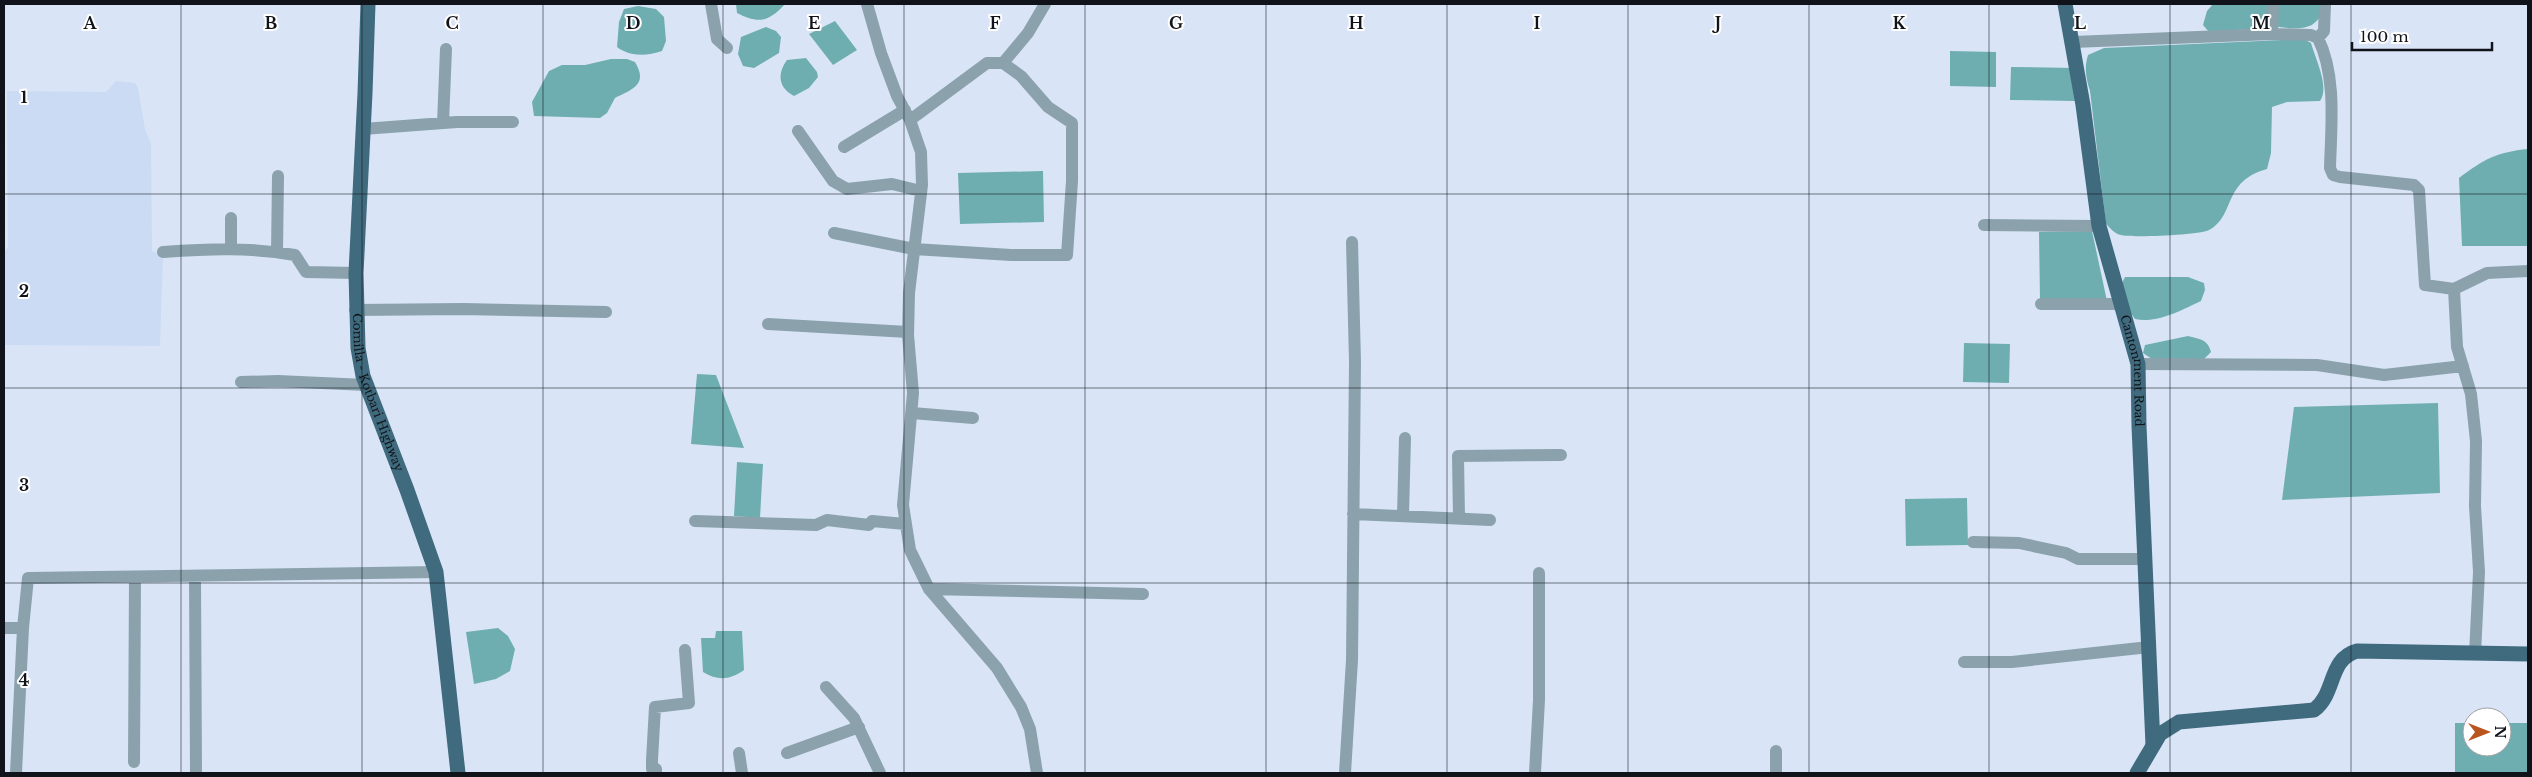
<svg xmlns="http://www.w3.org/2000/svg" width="2532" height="777" font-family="'Libre Baskerville',serif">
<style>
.built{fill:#cbdbf4}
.water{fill:#6eaeb1}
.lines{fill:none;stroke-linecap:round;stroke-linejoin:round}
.minor{stroke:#8ba2ac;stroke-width:12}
.major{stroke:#406a7d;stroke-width:15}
.grid{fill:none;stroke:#10141a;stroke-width:1;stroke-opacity:0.55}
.labels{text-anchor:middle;stroke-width:4;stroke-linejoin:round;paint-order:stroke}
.street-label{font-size:12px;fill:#10141a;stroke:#fff}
.grid-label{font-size:16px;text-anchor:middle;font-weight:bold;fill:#10141a;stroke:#fff;stroke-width:4;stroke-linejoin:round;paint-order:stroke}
</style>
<rect width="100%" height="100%" fill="#d9e5f7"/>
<path class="built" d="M116 81 135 83 138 88 145 129 151 144 152 251 163 256 160 346 4 345V252L8 247 7 91 106 92Z"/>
<path class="water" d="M736 4H785C769 22 758 24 737 13Z
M2213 4H2267L2269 14 2267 26 2263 28 2209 32 2203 25 2207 11Z
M2276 4H2323C2321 32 2297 30 2274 26Z
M638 6 656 9 664 17 666 41 662 51C647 56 630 57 617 47L619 22 624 9Z
M835 21 857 50 833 65 809 34Z
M766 27 776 31 781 37 779 53 754 68 743 66 738 54 741 37Z
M2304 39 2311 43C2315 58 2330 87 2320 101L2287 102 2272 107 2271 153 2267 169C2222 181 2236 216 2209 230 2201 235 2130 238 2121 235 2115 234 2110 228 2106 224L2090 91C2086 78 2084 68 2088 55L2104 48Z
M1950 51 1996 52V87L1950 86Z
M806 58 817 72 818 77 809 88 794 96C778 88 777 73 787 60Z
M611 59H627L635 62C649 85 631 90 615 98L607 113 600 118 534 116 532 102 549 71 562 65H585Z
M2011 67 2075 68V101L2010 100Z
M2528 149V246H2462L2459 178C2484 159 2497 152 2528 149Z
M1043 171 1044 222 960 224 958 173Z
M2092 231 2107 301 2040 300 2039 232Z
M2125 277H2188L2204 283 2205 290 2201 301C2182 310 2156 324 2135 319L2128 309 2121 285Z
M2188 336C2199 339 2208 339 2211 352L2204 359H2152L2143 353 2145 345Z
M1964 343 2010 344 2009 383 1963 382Z
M697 374 716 375 744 448 691 444Z
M2438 403 2440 493 2282 500 2294 407Z
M737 462 763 464 760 518 734 516Z
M1967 498 1968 545 1906 546 1905 499Z
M498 628 508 636 515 649 510 671 496 679 474 684 466 632Z
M716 631H742L744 670C730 680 718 681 703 672L701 638H715Z
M2455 723H2472V747H2502V723H2528V773H2455Z"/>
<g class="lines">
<path class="minor" d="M711 4 717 39 727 48
M867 4 881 53 897 96 910 120 921 152 922 185 909 293 908 335 913 393 903 505 910 550 929 589 997 668 1021 707 1030 729 1037 773
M2272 34 2273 4
M2318 38 2324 31 2325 4
M2073 42 2272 34 2311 35 2318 38C2337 77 2331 127 2330 168L2333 175 2340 177 2414 185 2419 190 2425 285 2454 289 2487 273 2528 271
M910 120 987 63H1003L1028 33 1045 4
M443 123 446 49
M363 129 457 122H513
M798 131 833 181 847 189 892 184 921 191
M844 147 905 110
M231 218V249
M1984 225 2099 226
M834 233 914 249 1011 255H1067L1072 181V123L1048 107 1021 76 1003 63
M163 252C207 249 250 247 295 255L306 272 356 273
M277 252 278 176
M2454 289 2457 347 2471 394 2476 441 2475 506 2479 572 2475 654
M2041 304H2120
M355 310 463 309 606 312
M768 324 908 332
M2138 364 2317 365 2384 375 2463 366
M241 382 278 381 366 385
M912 413 973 418
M1353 514 1490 520
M1403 515 1405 438
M1459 518 1458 456 1561 455
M695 521 816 525 827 520 869 525 872 521 905 524
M1973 542 2019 543 2066 553 2078 559H2146
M195 577 196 773
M929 589 1143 594
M4 628H23
M1964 662H2012L2149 647
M826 687 854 718 880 773
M1776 751V773
M739 753 742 773
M787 753 859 727
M134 762 135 577
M16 773 23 628 28 578 436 572
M656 773V769H652V760L655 707 689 703 685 650
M1345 773 1352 660 1355 362 1352 242
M1535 773 1539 700V573"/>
<g class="major">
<path id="s1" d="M368 4 365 93 356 273 358 348 363 376 407 490 436 572 458 773"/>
<path id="s2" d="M2065 4 2083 105 2099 226 2138 364 2139 426 2153 745"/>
<path d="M2137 773 2160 734 2179 722 2314 710C2336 694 2328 659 2357 651L2528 654"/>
</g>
</g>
<path class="grid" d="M181 4V773M362 4V773M543 4V773M723 4V773M904 4V773M1085 4V773M1266 4V773M1447 4V773M1628 4V773M1809 4V773M1989 4V773M2170 4V773M2351 4V773M4 194H2528M4 388H2528M4 583H2528"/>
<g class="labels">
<g class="street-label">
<text dy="4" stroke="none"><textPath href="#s2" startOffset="374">Cantonment Road</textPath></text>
<text dy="4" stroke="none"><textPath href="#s1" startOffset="392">Comilla - Kotbari Highway</textPath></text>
</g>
</g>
<g class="grid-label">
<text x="90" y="29">A</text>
<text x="271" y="29">B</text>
<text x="452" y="29">C</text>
<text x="633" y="29">D</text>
<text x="814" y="29">E</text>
<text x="995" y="29">F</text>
<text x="1176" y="29">G</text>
<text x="1356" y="29">H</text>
<text x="1537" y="29">I</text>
<text x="1718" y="29">J</text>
<text x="1899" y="29">K</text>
<text x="2080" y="29">L</text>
<text x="2261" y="29">M</text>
<text x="24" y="103">1</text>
<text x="24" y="297">2</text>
<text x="24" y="491">3</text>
<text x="24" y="686">4</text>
</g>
<rect width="2532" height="777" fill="none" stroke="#10141a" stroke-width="10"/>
<g transform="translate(2487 732) rotate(90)"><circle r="24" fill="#ffffff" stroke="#9fa1a3"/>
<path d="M0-4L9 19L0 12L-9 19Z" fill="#b9561f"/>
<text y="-8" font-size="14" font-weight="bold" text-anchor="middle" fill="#10141a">N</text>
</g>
<path d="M2352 42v8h140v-8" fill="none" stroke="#10141a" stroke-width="2.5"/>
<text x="2360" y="42" font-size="15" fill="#10141a" stroke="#ffffff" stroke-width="4" paint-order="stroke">100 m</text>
</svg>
